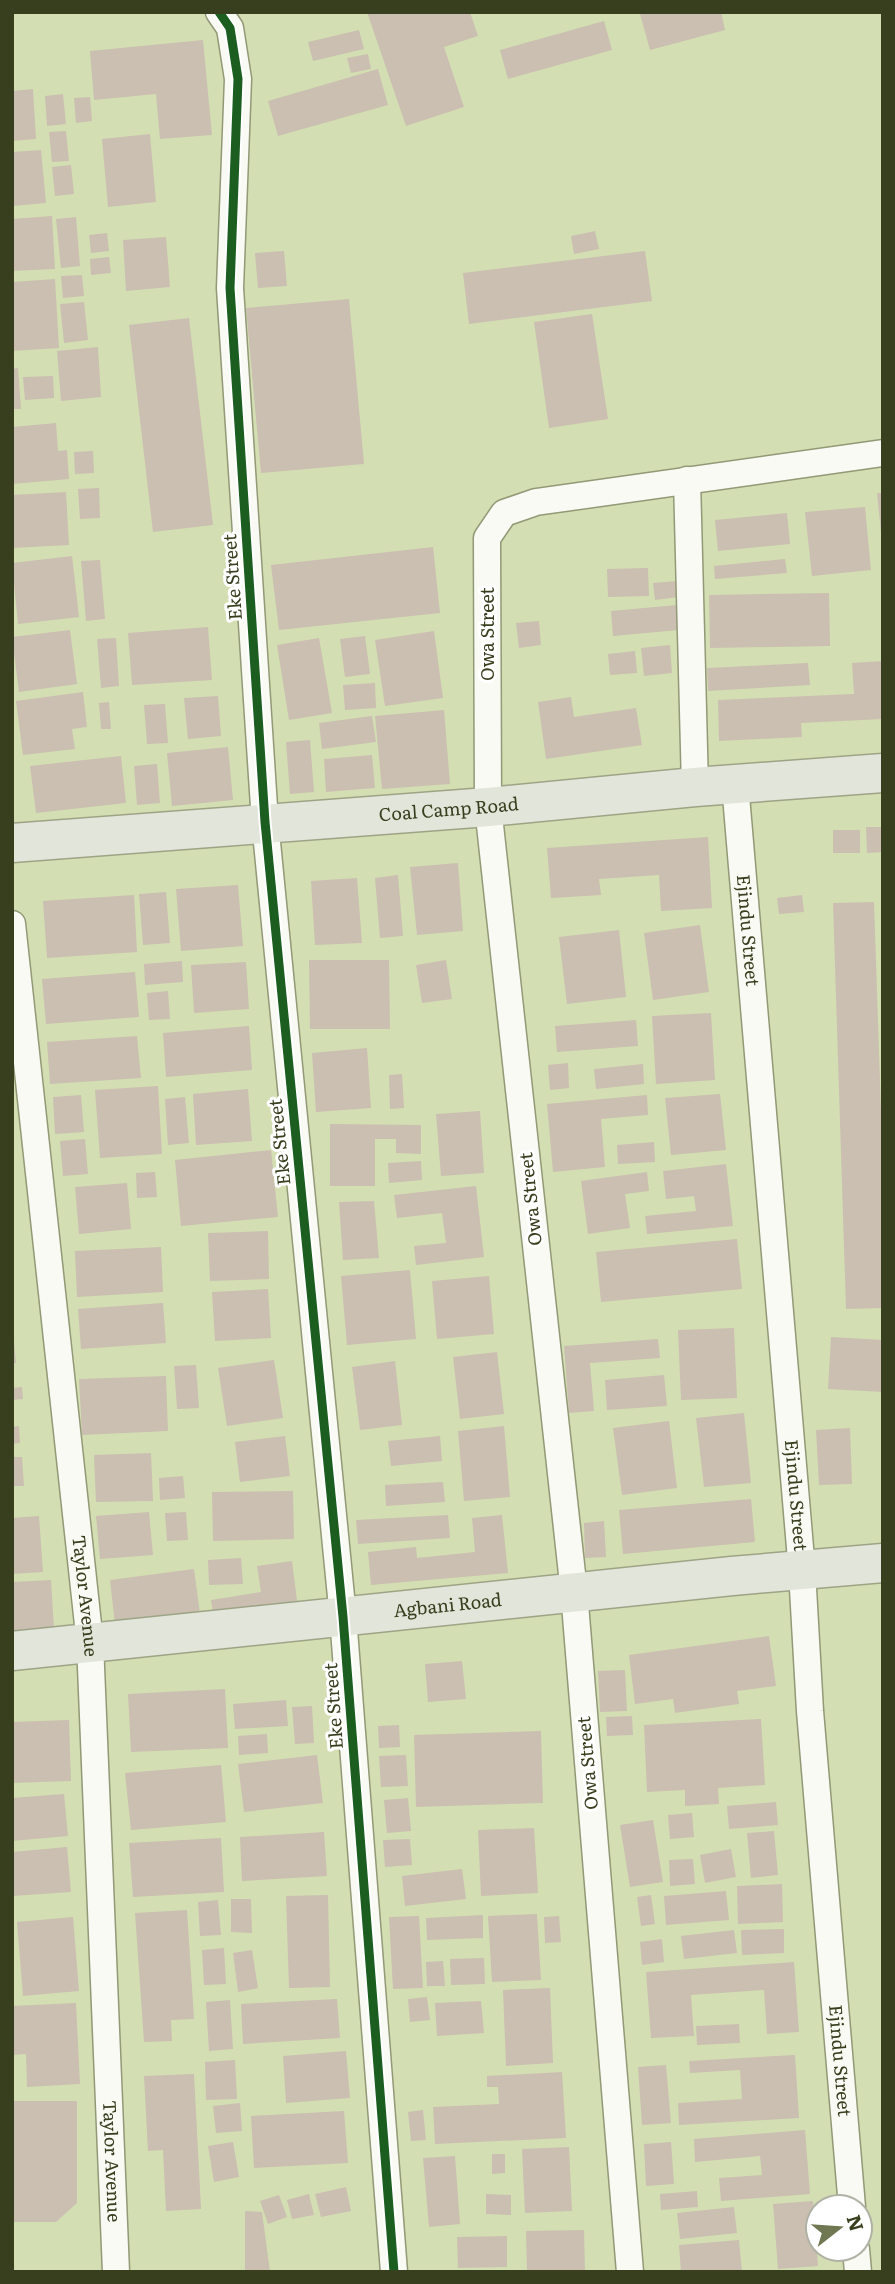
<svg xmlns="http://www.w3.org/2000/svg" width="895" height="2284" font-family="Literata,serif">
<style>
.building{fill:#cabfb0}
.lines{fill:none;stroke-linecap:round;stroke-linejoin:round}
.minor-casing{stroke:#919976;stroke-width:29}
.primary-casing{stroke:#9da486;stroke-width:41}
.minor{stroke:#f9faf4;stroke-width:26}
.primary{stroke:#e2e5d9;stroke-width:38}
.cycleway-casing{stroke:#fff;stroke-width:13}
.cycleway{stroke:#1b5e20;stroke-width:9}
.labels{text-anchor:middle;stroke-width:6;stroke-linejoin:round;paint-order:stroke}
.street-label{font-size:18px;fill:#383f1f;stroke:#fff}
</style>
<rect width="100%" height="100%" fill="#d4deb3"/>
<path class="building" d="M367 12H470L478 36 444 47 464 107 406 126Z
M648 12H721L725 30 650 50 640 14Z
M604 21 612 50 508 79 500 50Z
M359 30 364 49 313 61 308 42Z
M203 40 212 135 160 139 156 94 94 100 90 51Z
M368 54 371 69 351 73 347 58Z
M378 69 388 105 278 136 268 101Z
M33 89 36 139 12 141V91Z
M63 94 66 124 47 126 45 96Z
M90 97 92 121 76 123 74 98Z
M66 131 69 161 52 162 49 132Z
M150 134 156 202 108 207 102 139Z
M41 150 46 203 12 206V152Z
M71 165 74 194 55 196 52 167Z
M52 216 55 269 12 271V219Z
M76 217 80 266 61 268 56 219Z
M595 231 599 249 574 254 571 236Z
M107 233 109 251 91 253 89 235Z
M166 237 170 287 126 291 123 240Z
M284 251 287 286 258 288 255 253Z
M645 251 652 301 469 324 463 273Z
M109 257 111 273 91 275 90 259Z
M82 275 84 296 63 298 61 276Z
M55 279 59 348 12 351V282Z
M349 299 364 464 261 473 246 308Z
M84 302 88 340 64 343 60 304Z
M592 314 608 419 549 428 534 322Z
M189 318 213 525 153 532 129 325Z
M98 347 101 397 61 401 57 351Z
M18 368 21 409H12V369Z
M53 376 54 398 25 400 23 377Z
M56 423 58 451 67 450 69 479 12 484V427Z
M93 451 94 473 75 474 74 452Z
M99 488 100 518 80 519 78 489Z
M66 492 69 545 12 548V495Z
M877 493H883V532H881Z
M865 507 871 570 812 576 805 512Z
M787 513 790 544 718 551 715 520Z
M433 547 440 613 279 630 271 565Z
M72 556 79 617 18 624 12 563Z
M785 559 787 573 715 579 714 566Z
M100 560 105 619 86 621 81 561Z
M648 568 649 596 608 597 607 569Z
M677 581 679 597 655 600 653 583Z
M829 593 830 646 710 648 709 595Z
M677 605 679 630 613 636 611 611Z
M539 621 541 645 519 648 516 623Z
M208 627 212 680 132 685 128 633Z
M70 630 77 684 19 692 12 637Z
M434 631 443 698 385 706 375 640Z
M365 636 370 674 345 677 340 639Z
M116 638 119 686 101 688 97 639Z
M319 638 332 713 289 720 277 645Z
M670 645 672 673 644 676 641 648Z
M635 651 637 673 610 675 608 654Z
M883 661V719L801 723 802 737 719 741 718 700 854 694 852 663Z
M808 663 810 685 708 691 707 668Z
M375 683 376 708 345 710 343 685Z
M83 692 87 727 72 729 75 749 23 755 16 701Z
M218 696 221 736 188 739 184 698Z
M571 697 574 717 636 708 642 745 546 759 538 702Z
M109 702 111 729H101L99 703Z
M165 704 168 743 147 744 144 705Z
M444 710 450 784 382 789 375 716Z
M372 716 376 742 322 749 319 723Z
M310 740 314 792 290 794 286 742Z
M228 747 233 800 172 806 167 753Z
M372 755 375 788 326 792 324 759Z
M121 756 126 803 36 813 30 766Z
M157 764 160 803 137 805 134 766Z
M866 827H883V852L867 853Z
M833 830H860V853H833Z
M708 837 712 908 661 911 659 875 599 879 601 895 551 898 547 848Z
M458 863 463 931 417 935 410 867Z
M398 875 403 936 380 938 375 878Z
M357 878 362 943 315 945 311 881Z
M238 885 243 946 181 951 176 889Z
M166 892 170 943 143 945 139 894Z
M134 895 137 952 47 958 43 901Z
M802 895 804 912 779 914 777 898Z
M874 902 883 1171V1308L846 1309 833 903Z
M700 925 709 992 653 1000 644 933Z
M619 930 626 997 567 1004 559 937Z
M309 960H389L390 1029H310Z
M446 960 452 999 422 1003 416 965Z
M182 961 183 982 145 985 144 964Z
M246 962 249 1009 194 1013 191 965Z
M135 972 139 1017 46 1024 42 979Z
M168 991 170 1019 149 1020 147 993Z
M711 1013 715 1080 656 1084 652 1016Z
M636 1020 638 1046 557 1052 555 1026Z
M249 1026 252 1070 166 1077 163 1033Z
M137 1036 141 1078 50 1084 47 1042Z
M367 1048 371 1108 316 1112 312 1053Z
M568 1063 569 1088 550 1090 548 1065Z
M643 1064 644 1084 596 1089 594 1069Z
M402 1074 404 1108 390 1109 389 1075Z
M158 1086 162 1154 100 1158 95 1090Z
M248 1089 252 1141 196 1145 193 1094Z
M720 1094 726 1150 671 1155 665 1098Z
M81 1095 84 1132 55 1134 53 1097Z
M647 1095 648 1115 601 1119 605 1167 553 1172 547 1104Z
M185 1097 189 1143 168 1145 165 1099Z
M480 1111 484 1173 441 1176 436 1114Z
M330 1124 421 1125V1154L396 1153V1139H375V1186H330Z
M85 1139 88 1174 63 1176 60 1141Z
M654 1142 655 1162 618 1164 617 1145Z
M271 1150 278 1217 181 1226 175 1160Z
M421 1161 422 1180 389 1183 388 1163Z
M726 1164 733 1226 647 1234 645 1216 696 1211 694 1196 666 1199 663 1171Z
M155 1172 157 1197 137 1198 136 1173Z
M647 1172 649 1191 625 1194 630 1228 588 1234 581 1181Z
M127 1183 131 1229 79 1234 75 1187Z
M476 1186 484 1257 416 1265 414 1246 446 1243 442 1213 397 1218 394 1195Z
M374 1201 379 1258 343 1260 339 1202Z
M268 1231 269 1279 210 1281 208 1233Z
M737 1239 742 1289 601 1302 596 1252Z
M161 1247 163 1292 77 1297 75 1251Z
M410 1270 416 1339 347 1345 341 1276Z
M489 1276 494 1334 437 1339 432 1281Z
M268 1289 271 1338 215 1341 212 1292Z
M163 1303 166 1343 81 1349 78 1309Z
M734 1328 737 1398 681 1400 678 1330Z
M831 1337 883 1340V1392L828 1389Z
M658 1339 660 1358 590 1363 594 1411 569 1413 564 1346Z
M12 1342H14L16 1363H12Z
M497 1352 504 1414 460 1419 453 1357Z
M274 1360 283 1418 227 1426 218 1368Z
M395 1361 402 1425 360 1430 352 1367Z
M196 1365 199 1408 177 1409 174 1366Z
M664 1375 667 1406 607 1410 605 1380Z
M166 1376 168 1431 82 1435 79 1379Z
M22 1387 23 1399 12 1400V1388Z
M744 1413 751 1483 704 1487 696 1418Z
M669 1421 677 1488 622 1495 613 1428Z
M19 1426 20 1443 12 1444V1427Z
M504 1426 510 1497 464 1501 458 1431Z
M850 1428 852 1484 819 1485 816 1430Z
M285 1436 290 1476 240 1482 235 1442Z
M440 1436 442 1461 391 1466 388 1441Z
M151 1453 153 1501 96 1502 94 1455Z
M12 1457H22L24 1486H12Z
M183 1476 185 1498 160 1500 159 1478Z
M443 1482 445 1502 386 1506 385 1485Z
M293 1491 294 1539 213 1541 212 1492Z
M751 1499 755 1542 623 1554 619 1510Z
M149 1512 153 1555 100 1559 96 1516Z
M186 1512 188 1540 167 1541 165 1513Z
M448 1515 450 1538 358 1544 356 1520Z
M502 1515 508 1573 371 1585 368 1552 416 1547 417 1558 475 1552 472 1518Z
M39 1516 43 1572 12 1574V1518Z
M604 1521 606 1557 585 1558 584 1523Z
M241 1558 243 1584 209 1585 208 1560Z
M292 1561 298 1608 214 1620 211 1600 261 1592 257 1566Z
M194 1569 200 1614 115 1625 110 1580Z
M51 1580 54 1629 12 1631V1582Z
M769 1636 776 1686 737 1691 739 1704 675 1713 673 1699 635 1704 629 1655Z
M462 1661 466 1699 428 1702 425 1664Z
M625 1670 627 1711 600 1712 598 1671Z
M225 1689 228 1748 131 1752 128 1694Z
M286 1700 288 1726 235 1729 233 1704Z
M312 1706 314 1743 295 1744 292 1707Z
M632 1716 633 1735 607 1736 606 1717Z
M761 1719 765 1785 718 1788 719 1804 685 1806V1790L647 1792 644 1725Z
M69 1720 71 1781 12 1783V1722Z
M399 1725 400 1747 379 1748 378 1726Z
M541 1731 543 1803 416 1807 414 1735Z
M267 1734 268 1753 239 1755 238 1736Z
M317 1755 323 1803 244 1812 238 1764Z
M406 1755 408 1786 381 1787 379 1756Z
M221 1765 226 1822 131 1830 125 1773Z
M64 1794 68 1836 12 1841V1798Z
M408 1798 411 1831 387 1833 384 1800Z
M776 1802 778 1825 729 1829 727 1806Z
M692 1813 694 1837 670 1839 668 1815Z
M653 1820 663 1882 630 1887 620 1825Z
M534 1828 538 1893 481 1896 478 1830Z
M774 1831 778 1875 751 1878 747 1833Z
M324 1832 327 1876 242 1881 240 1837Z
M221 1838 224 1892 133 1897 129 1843Z
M410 1839 412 1865 385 1867 383 1840Z
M67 1847 71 1892 13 1896 12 1852Z
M731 1849 736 1877 705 1883 700 1855Z
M693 1859 695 1884 670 1886 669 1860Z
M462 1869 466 1899 405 1906 402 1876Z
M782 1884 783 1922 738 1924 737 1886Z
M726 1891 729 1920 666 1925 664 1896Z
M328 1895 330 1987 289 1988 286 1896Z
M651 1895 655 1924 641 1926 637 1897Z
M231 1899H251L252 1933 231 1932Z
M218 1900 221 1935 200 1936 198 1902Z
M187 1910 194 2019 171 2020 172 2041 144 2042 135 1913Z
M537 1914 541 1980 492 1982 488 1916Z
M483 1915V1938L427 1940 426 1918Z
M419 1916 423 1988 393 1989 389 1917Z
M559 1916 561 1942 545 1943 544 1917Z
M73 1917 79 1991 23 1996 17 1922Z
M784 1929V1953L742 1955 741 1930Z
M734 1930 737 1953 684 1959 681 1936Z
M662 1939 664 1962 642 1965 640 1942Z
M224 1948 226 1984 204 1985 202 1950Z
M252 1950 258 1988 238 1992 233 1953Z
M484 1958 485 1984 451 1985 450 1959Z
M443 1961 445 1986H427L426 1962Z
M794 1962 799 2032 767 2034 764 1990 691 1995 694 2036 651 2038 646 1972Z
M550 1988 553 2063 506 2066 503 1990Z
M427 1997 430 2020 410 2022 408 1999Z
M337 1999 340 2038 243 2044 241 2004Z
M230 2000 233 2049 209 2051 206 2002Z
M481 2001 484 2033 437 2036 435 2003Z
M76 2003 80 2084 27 2087 26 2054 12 2055V2006Z
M739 2024 740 2043 697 2045 696 2026Z
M346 2051 350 2098 286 2103 283 2056Z
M795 2055 799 2118 679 2125 678 2103 742 2099 740 2070 690 2073 689 2061Z
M235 2060 237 2099 206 2100 205 2062Z
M666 2065 671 2123 642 2125 638 2067Z
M562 2072 566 2138 435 2144 433 2107 499 2104 498 2087H487V2076Z
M194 2074 201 2209 166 2211 163 2150 148 2151 144 2076Z
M12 2101H77V2203L56 2222H12Z
M240 2103 242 2131 216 2133 213 2106Z
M423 2110 426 2140 411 2141 408 2112Z
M344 2111 348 2163 254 2168 251 2116Z
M805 2130 810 2194 721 2201 719 2178 762 2175 760 2156 695 2162 694 2139Z
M233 2142 239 2177 214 2182 208 2146Z
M671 2142 674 2184 646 2186 644 2144Z
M569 2147 572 2211 525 2213 522 2149Z
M492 2154H505V2173L492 2174Z
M455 2156 460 2224 429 2227 423 2158Z
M346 2187 351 2211 321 2217 315 2194Z
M697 2191 698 2207 661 2210 660 2194Z
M309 2194 314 2215 292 2219 287 2200Z
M486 2194 511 2195V2215L486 2214Z
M279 2195 287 2217 268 2224 260 2201Z
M813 2201 818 2266 778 2269 773 2204Z
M734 2207 737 2233 680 2239 677 2213Z
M245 2211 262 2212 270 2272H245Z
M584 2230 585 2272H527L526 2231Z
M507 2236V2267L458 2268 457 2237Z
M739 2240 742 2272H681L679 2245Z"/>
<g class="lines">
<g class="minor-casing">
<g id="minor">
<path d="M219 12 230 28 238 79 230 288 265 822 343 1617 394 2272"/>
<path d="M687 480 695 787"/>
<path id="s1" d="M735 784 802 1571 810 1711 852 2207"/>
<path id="s2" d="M12 924 90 1643 116 2272"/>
<path d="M856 2249 858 2272"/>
<path d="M630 2272 574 1592 488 807 487 538 504 513 536 502 883 453"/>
</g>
</g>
<g class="primary-casing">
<g id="primary">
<path id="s3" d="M12 843 488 807 695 787 883 773"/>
<path id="s4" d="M12 1651 732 1576 883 1563"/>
</g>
</g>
<use href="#minor" class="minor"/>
<use href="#primary" class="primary"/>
<g class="cycleway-casing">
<path id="cycleway" d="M219 12 230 28 238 79 230 288 265 822 343 1617 394 2272"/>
</g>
<use href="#cycleway" class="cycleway"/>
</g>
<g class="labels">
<g class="street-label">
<text transform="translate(233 577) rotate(-94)" y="6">Eke Street</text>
<text transform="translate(488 634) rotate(-90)" y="6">Owa Street</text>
<text dy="6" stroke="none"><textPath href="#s3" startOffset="438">Coal Camp Road</textPath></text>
<text dy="6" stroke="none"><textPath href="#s1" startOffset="147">Ejindu Street</textPath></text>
<text transform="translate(280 1142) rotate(-96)" y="6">Eke Street</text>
<text transform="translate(531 1199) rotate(-96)" y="6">Owa Street</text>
<text dy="6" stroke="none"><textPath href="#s1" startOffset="714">Ejindu Street</textPath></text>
<text dy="6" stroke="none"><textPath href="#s2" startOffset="676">Taylor Avenue</textPath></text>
<text dy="6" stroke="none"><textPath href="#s4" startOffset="438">Agbani Road</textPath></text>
<text transform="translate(334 1706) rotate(-94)" y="6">Eke Street</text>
<text transform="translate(588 1763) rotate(-95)" y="6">Owa Street</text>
<text dy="6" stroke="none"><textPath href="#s1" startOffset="1281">Ejindu Street</textPath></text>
<text dy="6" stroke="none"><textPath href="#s2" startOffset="1242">Taylor Avenue</textPath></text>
</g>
</g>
<rect width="895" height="2284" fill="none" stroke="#383f1f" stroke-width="28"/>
<g transform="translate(839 2228) rotate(73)"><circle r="33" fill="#ffffff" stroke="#afb2a5" stroke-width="2"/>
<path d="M0-5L12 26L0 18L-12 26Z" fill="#6f7753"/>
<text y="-10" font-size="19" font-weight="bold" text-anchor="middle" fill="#383f1f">N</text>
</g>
</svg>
